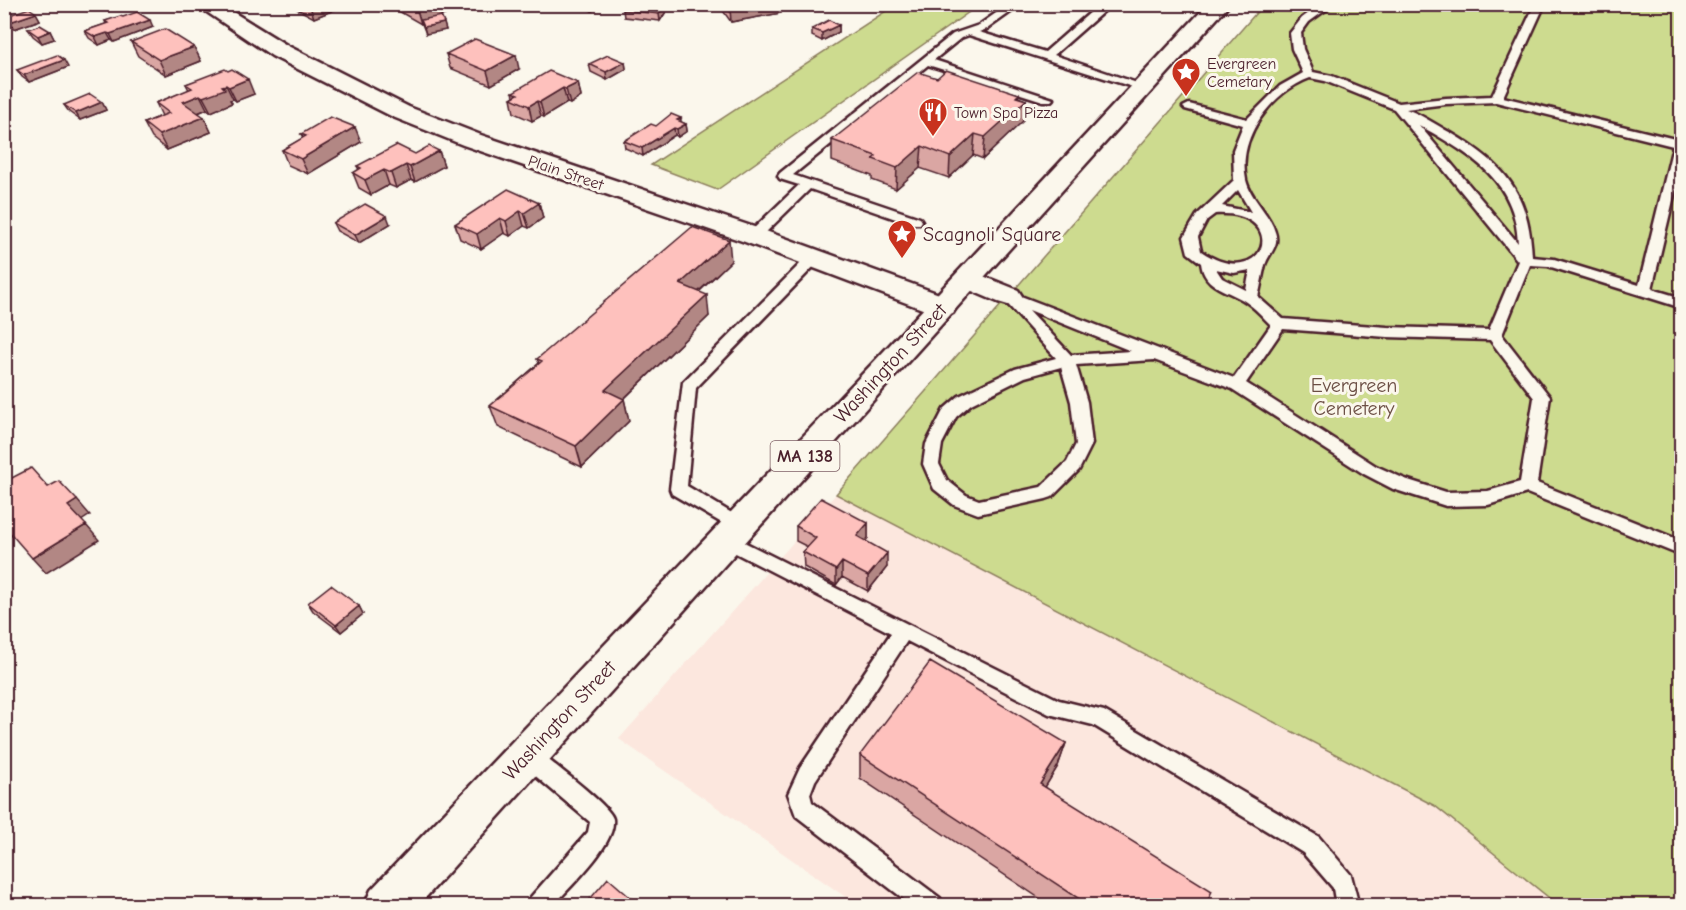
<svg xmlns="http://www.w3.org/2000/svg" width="1686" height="910" font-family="'Comic Neue',sans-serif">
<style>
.built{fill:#fce7de}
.green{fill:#cddb8f;stroke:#8c7d5d;stroke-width:1.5}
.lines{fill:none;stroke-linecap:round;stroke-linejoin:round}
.service-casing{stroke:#4a1f2b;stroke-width:5}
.minor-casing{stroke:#4a1f2b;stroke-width:5}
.tertiary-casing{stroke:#4a1f2b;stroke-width:5}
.primary-casing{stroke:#4a1f2b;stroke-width:5}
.service{fill:#fbf7ec;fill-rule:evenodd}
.minor{fill:#fbf7ec;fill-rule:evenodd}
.tertiary{fill:#fbf7ec;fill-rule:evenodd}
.primary{fill:#fbf7ec;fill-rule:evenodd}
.wall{fill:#daa6a3;stroke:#4a1f2b;stroke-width:1.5}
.shaded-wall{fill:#b28784;stroke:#4a1f2b;stroke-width:1.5}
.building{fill:#fec1bd;stroke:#4a1f2b;stroke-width:1.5}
.labels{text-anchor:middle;stroke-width:6;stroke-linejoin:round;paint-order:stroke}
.far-poi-label{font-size:16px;fill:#4a1f2b;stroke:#fbf7ec;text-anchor:start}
.far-street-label{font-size:16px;fill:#4a1f2b;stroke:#fbf7ec}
.shield{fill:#fbf7ec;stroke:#7f6065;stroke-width:1.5}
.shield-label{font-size:18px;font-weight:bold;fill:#4a1f2b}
.poi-label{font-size:20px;fill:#4a1f2b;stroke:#fbf7ec;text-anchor:start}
.street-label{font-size:20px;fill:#4a1f2b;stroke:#fbf7ec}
.park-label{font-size:20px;fill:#6b4e44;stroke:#fbf7ec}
</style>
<rect width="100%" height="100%" fill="#fbf7ec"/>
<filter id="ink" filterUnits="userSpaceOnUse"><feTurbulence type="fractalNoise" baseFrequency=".0167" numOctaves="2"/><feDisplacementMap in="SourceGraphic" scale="12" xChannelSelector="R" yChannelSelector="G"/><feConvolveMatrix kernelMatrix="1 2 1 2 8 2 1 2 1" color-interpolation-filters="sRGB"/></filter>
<g filter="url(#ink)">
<path class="built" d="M836 494 1435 806 1558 905H857L619 739Z"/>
<path class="green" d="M895 5H979L717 190 651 165Z
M1263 5H1681V905H1558L1435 806 836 494Z"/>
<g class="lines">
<g class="service-casing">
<path id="service" d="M1009 4H1022L987 29 979 32 1045 52 1100 4H1112L1054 55 1149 87 1143 90 1139 89 969 35 961 38 934 60 1053 99 1051 101H1043L928 65 793 175 920 218 922 221 920 224H910L810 189 759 239H749L747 236 749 233 799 185 780 179 778 176 780 173 953 34 979 25Z
M1321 4H1334L1309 22 1301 33 1303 49 1313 72 1332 76 1399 103 1446 98 1492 96 1535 4H1545L1503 97 1675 139 1678 132H1682V162L1652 289 1682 298V308L1548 266 1530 265 1502 335 1550 397 1537 483 1682 541V556L1527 493 1488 505 1446 506 1393 489 1364 474 1232 389 1154 360 1076 365 1087 402 1092 444 1079 470 1052 497 1046 499 978 514 954 505 934 489 923 464 926 444 944 409 959 396 1015 369 1056 358 1003 299 1001 296 1003 293H1013L1234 378 1271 325C1263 317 1255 308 1246 302 1229 290 1204 289 1201 263L1188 253 1184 237 1197 215 1234 180 1233 150 1243 125 1185 109 1183 107 1189 104 1247 119 1280 86 1303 73 1292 49 1290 33 1302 18ZM1310 78 1325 81 1394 109 1518 261 1489 330 1387 327 1283 319 1258 297C1261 286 1262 276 1265 265 1269 253 1280 246 1275 232 1270 214 1250 198 1246 180 1237 137 1271 93 1310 78ZM1496 102 1673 146 1639 285 1554 259 1532 257C1529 192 1505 165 1451 133 1436 125 1421 114 1406 109L1446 104ZM1419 125C1469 154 1516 179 1518 243ZM1238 190 1251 212 1222 206ZM1215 214C1293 210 1265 295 1201 251L1198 237 1207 220ZM1216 269 1234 273 1250 270 1246 290 1222 278ZM1029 310 1131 351 1071 355ZM1283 329 1387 337 1490 340 1534 398 1520 482 1488 491 1446 492 1405 479 1376 466 1246 383ZM1061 367 1071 402 1076 444 1067 462 1041 487 979 500 966 495 947 480 939 464 942 444 956 417 971 404 1025 377Z
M814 254 821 258 819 261 696 388 687 486 745 521 748 526 745 531 739 533 672 494 670 489 683 382 809 255Z
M726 533 1059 700 1104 711 1319 837 1351 875 1359 906H1336L1333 888 1303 853 1093 725 1049 714 907 641 815 781 810 794 812 802 940 898 943 906H913L796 816 788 794 800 768 891 633 720 545 717 540 720 535Z
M526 745 533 748C547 759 611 806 613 819 616 845 570 886 553 906H527L530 898 588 832 590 822 519 762 516 755 519 748Z"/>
</g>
<g class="minor-casing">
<path id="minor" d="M968 270 1018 290 1022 296 1018 302 1008 305 998 302 958 285 954 279 958 273Z"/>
</g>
<g class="tertiary-casing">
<path id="tertiary" d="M195 4H220L288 46 409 107 481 135 763 230 953 299 957 306 953 313 943 315 933 313 745 242 463 145 393 117 272 56Z"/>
</g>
<g class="primary-casing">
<path id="primary" d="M1208 4H1230L418 906H364L371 890 871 365Z"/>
</g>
<use href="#service" class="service"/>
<use href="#minor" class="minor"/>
<use href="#tertiary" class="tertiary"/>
<use href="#primary" class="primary"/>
</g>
<path class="wall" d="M288 4H343L344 6 314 18Z
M394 4H451L447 6 449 13 441 16 446 30 426 34 422 24H421L395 9Z
M578 4H608L592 11Z
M721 4H780L781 13 731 22 721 8Z
M669 7 660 21 624 17 623 10Z
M36 13 40 20 14 29 7 24 4 20V17Z
M123 17 153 27 114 42 111 40 99 45 89 38 85 31 106 24 105 21Z
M839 25V32L822 41 812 36V29Z
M28 29 50 31 54 39 42 43 33 36Z
M131 42 194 47 201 61 166 75 138 56Z
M446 54 519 69 491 85 450 68Z
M625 62 626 69 607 80 591 72 589 64Z
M68 67 29 82 22 77 17 70Z
M228 71 254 94 236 101 233 99 230 100 232 103 211 112 207 109 198 113 204 117 211 132 167 150 152 138 144 123 162 116 156 103 189 90 186 84Z
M937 78 1019 94 1018 97 1026 100 1023 121 983 159 973 155 949 178 920 168 896 189 872 180V176L832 161V140Z
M578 83 581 97 570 104 567 103 544 117 541 116 532 121 514 113 511 98 514 96 513 92Z
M102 102 106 110 80 120 69 112 64 105Z
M681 118V122L686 124 687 131 678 137 675 135 643 156 625 148 624 141 656 126Z
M301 134 361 142 308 174 288 165 282 150 303 138Z
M439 151 444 166 415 182 411 180 396 188 389 185 371 195 359 188 353 173 359 170 357 166Z
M539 203 543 218 529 228 524 226 510 236 504 233 481 249 460 239 455 224Z
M333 223 390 224 359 243 337 231Z
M731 261 699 292 709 316 624 399 629 421 582 467 498 427 490 406 539 363 537 359Z
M868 523V538L865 541 887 567 868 591 842 577 836 585 804 567 803 552 808 547 796 541V526Z
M308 603 359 606 363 614 341 632 313 611Z
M1066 743 1058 766 1045 787 1205 906H1051L860 778V755Z"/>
<path class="shaded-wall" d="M50 4H64L52 8Z
M309 4H343L344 6 314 18Z
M432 4H451L447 6 449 13 421 24 417 10Z
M590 4H608L592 11Z
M665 4H669V7L660 21 659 14Z
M751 4H780L781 13 731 22 730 8Z
M36 13 40 20 14 29 10 22Z
M150 20 153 27 114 42 110 34Z
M444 23 446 30 426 34 424 27Z
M839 25V32L822 41V33Z
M50 31 54 39 42 43 38 36Z
M107 33 111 40 99 45 95 37Z
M194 47 201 61 166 75 159 60Z
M516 55 519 69 491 85 487 71Z
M64 60 68 67 29 82 24 75Z
M625 62 626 69 607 80 606 72Z
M248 79 254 94 236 101 229 87Z
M578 83 581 97 570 104 566 89Z
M226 85 233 99 230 100 232 103 211 112 203 97Z
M563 88 567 103 544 117 540 102Z
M1019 94 1017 109 1026 100 1023 121 983 159 985 137Z
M200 95 207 109 190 116 183 102Z
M537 101 541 116 532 121 529 106Z
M102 102 106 110 80 120 76 113Z
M204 117 211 132 167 150 159 135Z
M686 124 687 131 678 137 677 129Z
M355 127 361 142 308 174 301 159Z
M674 128 675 135 643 156 642 148Z
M975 134 973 155 949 178 950 157Z
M922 146 920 168 896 189 897 168Z
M439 151 444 166 415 182 410 167Z
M406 165 411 180 396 188 391 173Z
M384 170 389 185 371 195 365 180Z
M539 203 543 218 529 228 524 213Z
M520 211 524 226 510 236 506 221Z
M387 216 390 224 359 243 355 235Z
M500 218 504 233 481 249 477 234Z
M729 240 731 261 683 306 680 284Z
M707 295 709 316 610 412 605 390Z
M624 399 629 421 582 467 576 446Z
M77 500 90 515 81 521 68 506Z
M868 523V538L857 551V536Z
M86 525 99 540 46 573 32 558Z
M887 553V567L868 591V576Z
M842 562V577L836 585V570Z
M359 606 363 614 341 632 336 625Z
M1066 743 1058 766 1033 807 1040 784Z"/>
<path class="building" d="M407 4H432L417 10Z
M628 4H665L659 14 623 10Z
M728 4H751L730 8Z
M29 8 36 13 10 22 4 18V17Z
M137 12 150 20 110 34 107 33 95 37 85 31 108 23 105 21 120 16 123 17Z
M441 16 444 23 424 27 421 20Z
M829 20 839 25 822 33 812 29Z
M40 25 50 31 38 36 28 29Z
M165 29 194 47 159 60 131 42Z
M475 39 516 55 487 71 446 54Z
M57 55 64 60 24 75 17 70Z
M608 55 625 62 606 72 589 64Z
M225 69 228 71 232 69 248 79 229 87 226 85 222 86 225 89 203 97 200 95 183 102 204 117 159 135 144 123 169 113 156 103 192 88 186 84Z
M946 70 1019 94 1016 97 1026 100 985 137 975 134 950 157 922 146 897 168 873 159 876 156 832 140 918 72 937 78Z
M549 71 578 83 566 89 563 88 540 102 537 101 529 106 511 98 518 94 513 92Z
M90 94 102 102 76 113 64 105Z
M671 114 681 118 677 120 686 124 677 129 674 128 642 148 624 141 651 124 656 126Z
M330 117 355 127 301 159 282 150 306 136 301 134Z
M397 145 415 154 429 146 439 151 410 167 406 165 391 173 384 170 365 180 353 173 361 168 357 166Z
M508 189 539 203 524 213 520 211 506 221 500 218 477 234 455 224Z
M365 204 387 216 355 235 333 223Z
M692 227 729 240 680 284 707 295 605 390 624 399 576 446 490 406 542 361 537 359Z
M31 468 48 487 59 481 77 500 68 506 86 525 32 558 4 526V482Z
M821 498 868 523 857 536 887 553 868 576 842 562 836 570 803 552 816 538 796 526Z
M331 585 359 606 336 625 308 603Z
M930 662 1066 743 1040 784 1212 891 1205 906H1090L860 755Z
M608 878 640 906H584Z"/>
</g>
<defs>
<g id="sight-pin" transform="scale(1.5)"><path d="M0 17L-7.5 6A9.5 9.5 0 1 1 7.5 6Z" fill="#c8321e" stroke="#fbf7ec"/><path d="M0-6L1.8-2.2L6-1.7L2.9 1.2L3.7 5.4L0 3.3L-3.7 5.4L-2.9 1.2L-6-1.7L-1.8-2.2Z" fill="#fff"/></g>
<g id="restaurant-pin" transform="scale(1.5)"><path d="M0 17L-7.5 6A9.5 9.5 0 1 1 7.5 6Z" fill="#c8321e" stroke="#fbf7ec"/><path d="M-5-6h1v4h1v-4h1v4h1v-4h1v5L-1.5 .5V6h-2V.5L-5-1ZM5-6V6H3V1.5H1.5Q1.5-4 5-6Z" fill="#fff"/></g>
</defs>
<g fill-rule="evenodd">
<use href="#sight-pin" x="1186" y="72"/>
<use href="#restaurant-pin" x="933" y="112"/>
<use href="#sight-pin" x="902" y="234"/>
</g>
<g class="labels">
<g class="far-poi-label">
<text x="1207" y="69">Evergreen<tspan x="1207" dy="18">Cemetary</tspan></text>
<text x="954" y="118">Town Spa Pizza</text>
</g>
<g class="far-street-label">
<text transform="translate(566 172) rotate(19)" y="6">Plain Street</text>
</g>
<rect class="shield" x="770.5" y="441" width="69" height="30" rx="4.5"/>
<g class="shield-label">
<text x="805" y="462">MA 138</text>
</g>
<g class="poi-label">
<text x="923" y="241">Scagnoli Square</text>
</g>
<g class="street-label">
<text transform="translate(890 363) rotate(-47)" y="7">Washington Street</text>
<text transform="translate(559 720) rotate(-47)" y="7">Washington Street</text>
</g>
<g class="park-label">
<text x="1354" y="392">Evergreen<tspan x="1354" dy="23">Cemetery</tspan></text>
</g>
</g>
<rect width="1686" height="910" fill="none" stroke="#fbf7ec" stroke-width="24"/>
<rect x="12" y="12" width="1662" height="886" fill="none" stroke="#4a1f2b" stroke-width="2" filter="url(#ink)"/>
</svg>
